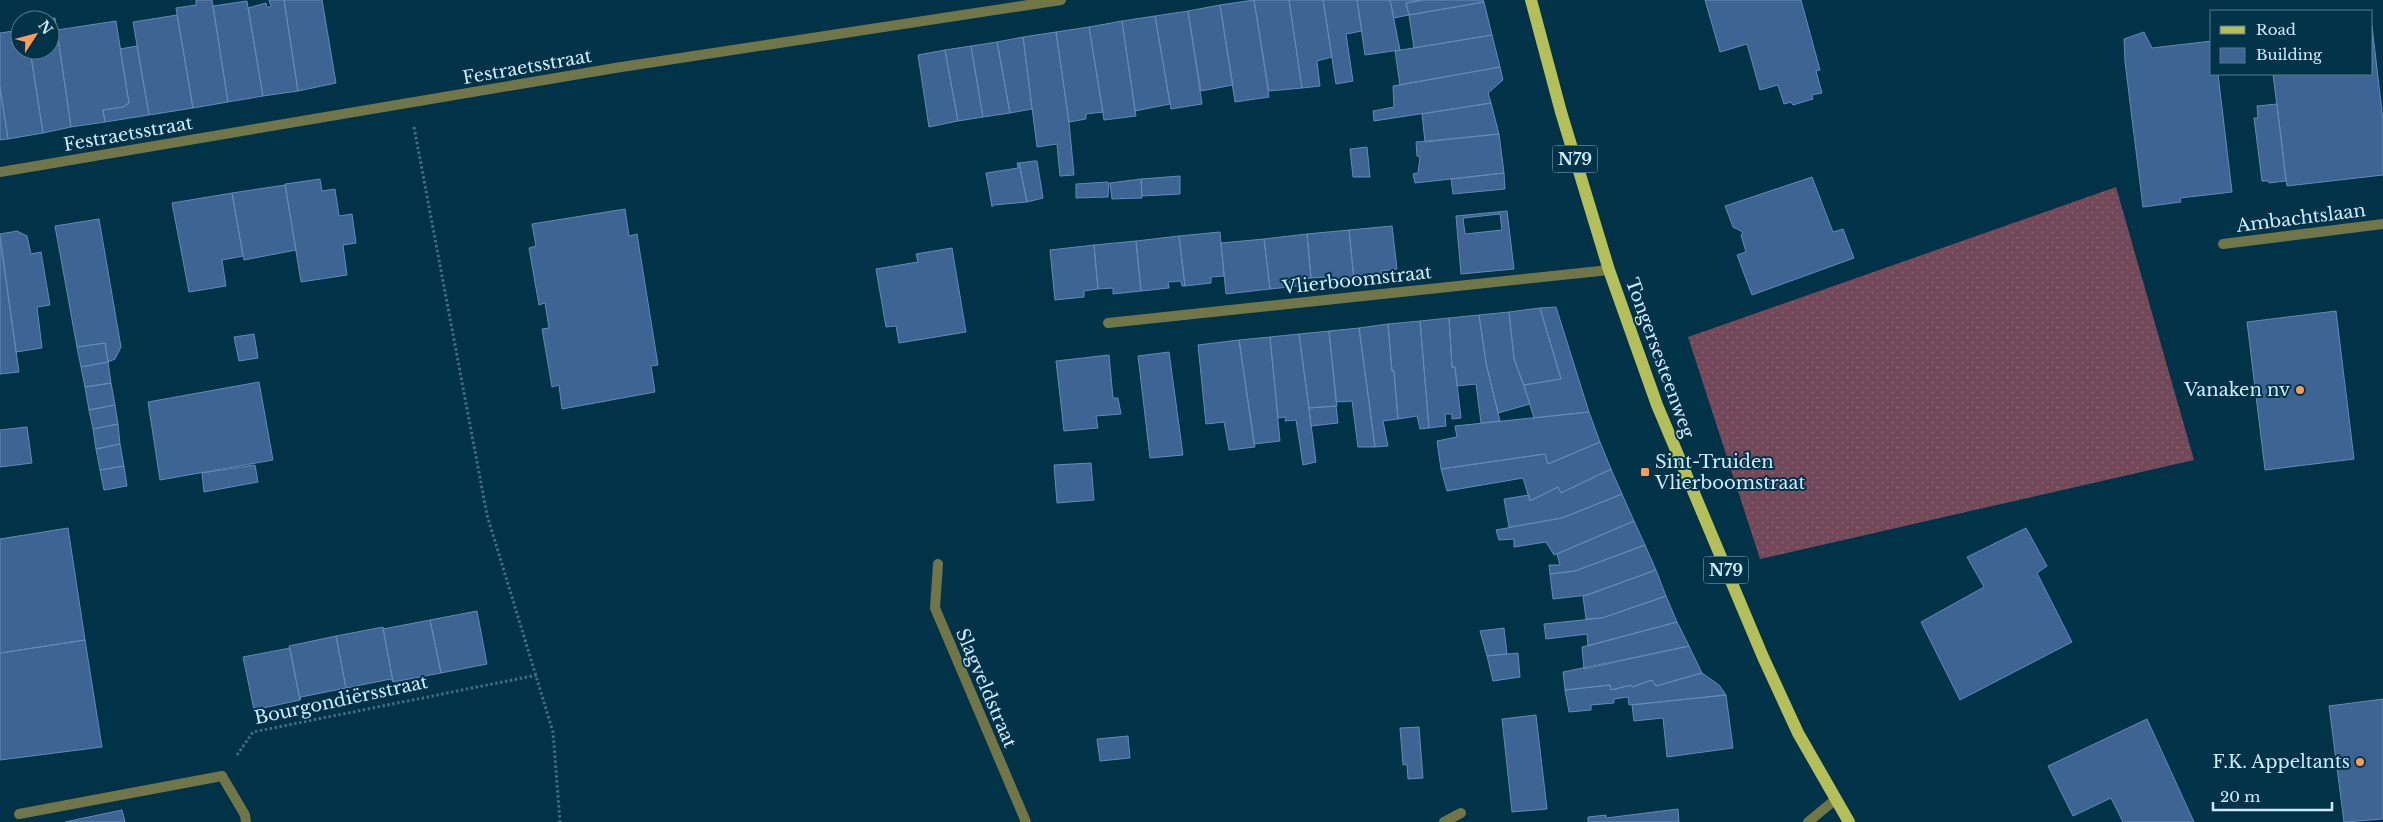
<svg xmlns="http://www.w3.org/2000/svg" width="2383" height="822" font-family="'Libre Baskerville',serif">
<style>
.grass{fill:url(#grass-dots)}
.building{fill:#3e6493;stroke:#658ab6;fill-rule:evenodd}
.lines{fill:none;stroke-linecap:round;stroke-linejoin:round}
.path{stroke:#426d82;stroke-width:3;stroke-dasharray:2.5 2.5;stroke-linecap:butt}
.lane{stroke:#717648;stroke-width:10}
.street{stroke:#717648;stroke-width:10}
.primary{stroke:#b5bf5a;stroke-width:12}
.poi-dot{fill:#fe9c57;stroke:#003248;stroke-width:2}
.labels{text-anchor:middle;stroke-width:4;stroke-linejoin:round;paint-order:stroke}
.shield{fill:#003248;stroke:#91b4c7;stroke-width:1}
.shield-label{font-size:16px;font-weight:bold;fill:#cfecfe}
.street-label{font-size:18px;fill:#cfecfe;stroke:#003248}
.poi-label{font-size:18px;fill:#cfecfe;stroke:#003248;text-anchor:end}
</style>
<defs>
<pattern id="grass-dots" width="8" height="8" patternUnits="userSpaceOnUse" patternTransform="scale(1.25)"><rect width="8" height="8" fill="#734859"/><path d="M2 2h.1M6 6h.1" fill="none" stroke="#866372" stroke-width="1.8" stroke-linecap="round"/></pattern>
</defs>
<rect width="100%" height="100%" fill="#003248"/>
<path class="grass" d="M2116 187 2194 460 1760 559 1688 337Z"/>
<path class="building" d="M196 0H212L228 102 193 108 176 8 196 5Z
M269 0H284L298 91 263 96 248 8 266 3 267 7H271Z
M284 0H322L336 83 298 91Z
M1254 0 1269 97 1235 102 1220 5Z
M1254 0H1289L1302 88 1269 91Z
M1289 0H1323L1332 57 1317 61 1320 86 1302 88Z
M1323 0H1357L1362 31 1346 34 1353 81 1336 84Z
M1357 0H1390L1400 50 1365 55Z
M1390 0H1423L1406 3 1409 15 1394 18Z
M1423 0H1483L1484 2 1409 15 1406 3Z
M1705 0H1801L1820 70 1816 71 1822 93 1812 95 1813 99 1793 105 1791 102 1784 104 1778 85 1760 90 1747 44 1720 52Z
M247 1 263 96 228 102 213 6Z
M1484 2 1492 35 1414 48 1409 15Z
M1220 5 1233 85 1201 91 1188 11Z
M1188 11 1202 104 1171 109 1155 16Z
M177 15 193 108 149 115 133 22Z
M1155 16 1170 104 1135 111 1122 21Z
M55 18 71 127 43 133 30 50H50V20H40Z
M116 21 129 103 123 107 103 110 105 122 71 127 57 30Z
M1122 21 1136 116 1104 120 1089 27Z
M2372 26 2383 120V175L2287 186 2273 74H2372Z
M1089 27 1103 112 1086 114V119L1069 122 1056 32Z
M20 30V50H30L43 133 8 139 0 87V33Z
M1056 32 1069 122 1074 175 1060 176 1057 144 1037 147 1023 37Z
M2144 32 2152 48 2212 41V74H2218L2232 192 2180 198 2181 202 2143 207 2125 62 2124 39Z
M1492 35 1500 67 1400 85 1395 51Z
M1023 37 1032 109 1010 113 997 42Z
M997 42 1010 113 983 117 971 46Z
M137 46 149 115 105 122 103 110 123 107 129 103 120 49Z
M971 46 983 117 958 121 945 50Z
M945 50 958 121 929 127 918 55Z
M1500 67 1503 80 1488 93 1491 103 1374 121 1373 111 1394 107 1393 86Z
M0 87 8 139 0 140Z
M1491 103 1499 134 1425 142 1422 114Z
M2277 104 2286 181 2269 183V181H2262L2254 118H2258L2257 106Z
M1499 134 1504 173 1415 183 1413 174 1418 173 1420 157 1417 156 1416 142Z
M1367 147 1370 177H1353L1350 149Z
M1034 161H1037L1043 198 1027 202 1019 163Z
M1017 163H1019L1027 202 994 205 992 207 986 173 1018 168Z
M1504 173 1505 189 1453 194 1451 179Z
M1180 176V194L1142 196 1141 179Z
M1812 177 1833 232 1843 229 1854 258 1752 295 1737 255 1746 252 1741 235 1743 232 1733 227 1725 206Z
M320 179 322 191 335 189 339 216 352 214 356 243 343 245 347 275 301 282 285 184Z
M1141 179 1142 198 1112 199 1110 183Z
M1107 182 1109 183 1108 197 1076 198V184Z
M285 185 296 250 244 260 232 193Z
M232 193 243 256 222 260 226 286 189 292 172 203Z
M625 209 629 236 637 234 658 365 651 366 655 392 562 409 559 385 552 387 542 329 549 328 545 303 539 305 529 248 536 246 532 224Z
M1507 211 1514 269 1461 274 1456 216ZM1500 214 1502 230 1465 234 1463 218Z
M99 219 121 347 115 359 108 362 105 343 77 347 55 226Z
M1392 226 1397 269 1381 271 1382 277 1354 280 1349 230Z
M1349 230 1354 280 1326 283V277L1311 278 1307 234Z
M17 231 27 236 31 254 41 252 50 305 37 307 42 348 16 352 0 234Z
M1220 232 1224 276 1211 277V283L1185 286 1179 236Z
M1307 234 1311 278 1297 280 1298 286 1270 289 1264 239Z
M1179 236 1185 286H1182L1181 281 1168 282 1169 288 1141 291 1136 241Z
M0 239 19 372 0 374Z
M1264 239 1270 289 1226 294 1221 243Z
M1136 241 1141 291 1113 294V288L1098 289 1094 245Z
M1094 245 1098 289 1084 291V297L1055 300 1050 250Z
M952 248 966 332 899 343 896 326 886 327 876 269 918 262 916 254Z
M1556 307 1589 412 1534 418 1524 385 1561 379 1540 308Z
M1540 308 1561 379 1524 385 1514 359 1509 312Z
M2336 311 2354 459 2265 470 2247 322Z
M1509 312 1514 359 1530 404 1498 413 1486 363 1479 315Z
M1479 315 1486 363 1500 421 1481 423 1476 384 1457 386 1455 367H1452L1449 318Z
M1449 318 1452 367H1455L1461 418 1452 419V414H1445L1446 426 1429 428 1420 321Z
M1420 321 1429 428 1420 429 1417 416 1398 419 1394 371H1392L1388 324Z
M1388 324 1392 371H1394L1398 419 1383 421 1388 446 1375 447 1359 328Z
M1359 328 1375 447H1358L1352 401 1336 402 1329 331Z
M1329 331 1337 406 1309 408 1299 334Z
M254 334 258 358 239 361 234 337Z
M1299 334 1316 462 1303 465 1296 420 1285 421 1286 417 1278 418 1270 337Z
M1270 337 1280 441 1254 444 1239 340Z
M1239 340 1255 447 1229 450 1224 422 1206 424 1198 345Z
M105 343 108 362 81 367 77 347Z
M1169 352 1183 455 1150 458 1138 356Z
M1109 355 1113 398H1118L1121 414 1096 416 1098 428 1064 431 1056 361Z
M108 362 111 383 85 387 81 367Z
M259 382 273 460 160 480 148 402Z
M111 383 115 405 89 410 85 387Z
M115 405 118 424 93 429 89 410Z
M1336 406 1338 423 1311 426 1309 408Z
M1589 412 1600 442 1548 464 1545 454 1441 469 1437 441 1457 437 1455 426Z
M118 424 120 444 96 449 93 429Z
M27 427 32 463 0 467V430Z
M1600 442 1611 469 1561 493 1558 487 1530 501 1523 478 1447 491 1441 469 1545 454 1548 464Z
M120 444 124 466 100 470 96 449Z
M1091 463 1094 500 1057 503 1054 465Z
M255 465 258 482 204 492 202 473Z
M124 466 127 486 104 490 100 470Z
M1611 469 1622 494 1562 518 1509 527 1504 499 1529 495 1530 501 1558 487 1561 493Z
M1622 494 1634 521 1554 555 1546 542 1514 547V539L1499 540 1496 530 1562 518Z
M1634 521 1645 545 1575 571 1550 574 1549 565H1560L1557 554Z
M68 528 85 640 0 653V539Z
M2026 528 2047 566 2037 573 2072 642 1960 700 1921 622 1984 587 1967 557Z
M1645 545 1656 570 1588 595 1553 599 1550 574 1575 571Z
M1656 570 1666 596 1602 618 1586 619 1583 596Z
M1666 596 1677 622 1588 646 1587 634 1546 639 1544 624 1602 618Z
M477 611 487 664 441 673 430 620Z
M430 620 441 673 393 682 383 629Z
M1677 622 1689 646 1584 669 1582 647Z
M383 627 393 682 391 679 346 688 336 636Z
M1504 628 1507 654 1487 656 1480 631Z
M336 636 346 688 301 697 300 700 289 646Z
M85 640 102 747 0 760V653Z
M1689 646 1702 673 1656 686 1652 680 1632 687 1631 685 1611 690 1610 685 1565 690 1563 672Z
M290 648 300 700 254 710 243 657Z
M1518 653 1520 677 1493 681 1487 656Z
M1702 673 1719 685 1726 695 1629 705 1628 697 1614 699V703L1591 705V710L1569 712 1565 690 1610 685 1611 690 1631 685 1632 687 1652 680 1656 686Z
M1726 695 1733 748 1667 757 1663 718 1634 721 1632 705Z
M2383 699V819L2344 822 2329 706Z
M1536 715 1547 809 1512 812 1502 719Z
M2147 719 2194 822H2123L2111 798 2073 816 2048 766Z
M1419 727 1423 778 1408 779 1407 764 1403 765 1400 728Z
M1128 736 1130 758 1100 761 1097 739Z
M1678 809 1679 822H1588V817L1606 815V818Z
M122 810 125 822H65Z"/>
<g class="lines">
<path class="path" d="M414 127 487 515 553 732 560 822
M237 755 253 732 537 675"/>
<path class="lane" d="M19 814 222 776"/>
<path class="street" d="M0 172 615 68 1061 0
M2223 244 2383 224
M1108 323 1609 270
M938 564 935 608 1026 822
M222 776 245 815 246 822
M1444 822 1461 813
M1808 822 1836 799"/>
<path class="primary" d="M1531 0 1561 112 1609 270 1657 405 1763 657 1798 733 1849 822"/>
</g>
<g class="poi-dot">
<circle cx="2300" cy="390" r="5"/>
<rect x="1640" y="467" width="10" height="10" rx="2.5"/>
<circle cx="2360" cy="762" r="5"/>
</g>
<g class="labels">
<g class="shield">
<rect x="1552.5" y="145.5" width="45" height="27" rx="4"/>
<rect x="1703.5" y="556.5" width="45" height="27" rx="4"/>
</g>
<g class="shield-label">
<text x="1575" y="165">N79</text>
<text x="1726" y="576">N79</text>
</g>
<g class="street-label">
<text transform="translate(527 67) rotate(-10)" y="6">Festraetsstraat</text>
<text transform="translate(128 134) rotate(-10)" y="6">Festraetsstraat</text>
<text transform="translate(2301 218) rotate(-7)" y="6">Ambachtslaan</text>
<text transform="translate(1357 280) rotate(-6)" y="6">Vlierboomstraat</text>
<text transform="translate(1660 358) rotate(70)" y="6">Tongersesteenweg</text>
<text transform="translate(986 688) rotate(67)" y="6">Slagveldstraat</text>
<text transform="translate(341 700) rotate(-12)" y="6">Bourgondiërsstraat</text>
</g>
<g class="poi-label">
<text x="2290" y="396">Vanaken nv</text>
<text x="1655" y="468" text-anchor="start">Sint-Truiden<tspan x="1655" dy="21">Vlierboomstraat</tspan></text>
<text x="2350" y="768">F.K. Appeltants</text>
</g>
</g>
<rect x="2210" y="10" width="162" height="65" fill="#003248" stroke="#537c91"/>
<rect x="2220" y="26" width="25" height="8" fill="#b5bf5a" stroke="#537c91"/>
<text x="2256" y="35" font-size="15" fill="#cfecfe">Road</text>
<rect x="2220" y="48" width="25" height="15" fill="#3e6493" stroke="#537c91"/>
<text x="2256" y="60" font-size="15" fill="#cfecfe">Building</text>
<g transform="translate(35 35) rotate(54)"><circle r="24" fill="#003248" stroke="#537c91"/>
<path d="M0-4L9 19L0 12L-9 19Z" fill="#fe9c57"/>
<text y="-8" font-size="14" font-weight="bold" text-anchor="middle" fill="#cfecfe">N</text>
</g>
<path d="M2213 802v8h119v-8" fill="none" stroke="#cfecfe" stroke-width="2.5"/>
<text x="2220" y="802" font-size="15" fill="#cfecfe" stroke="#003248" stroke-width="4" paint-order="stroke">20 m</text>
</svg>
